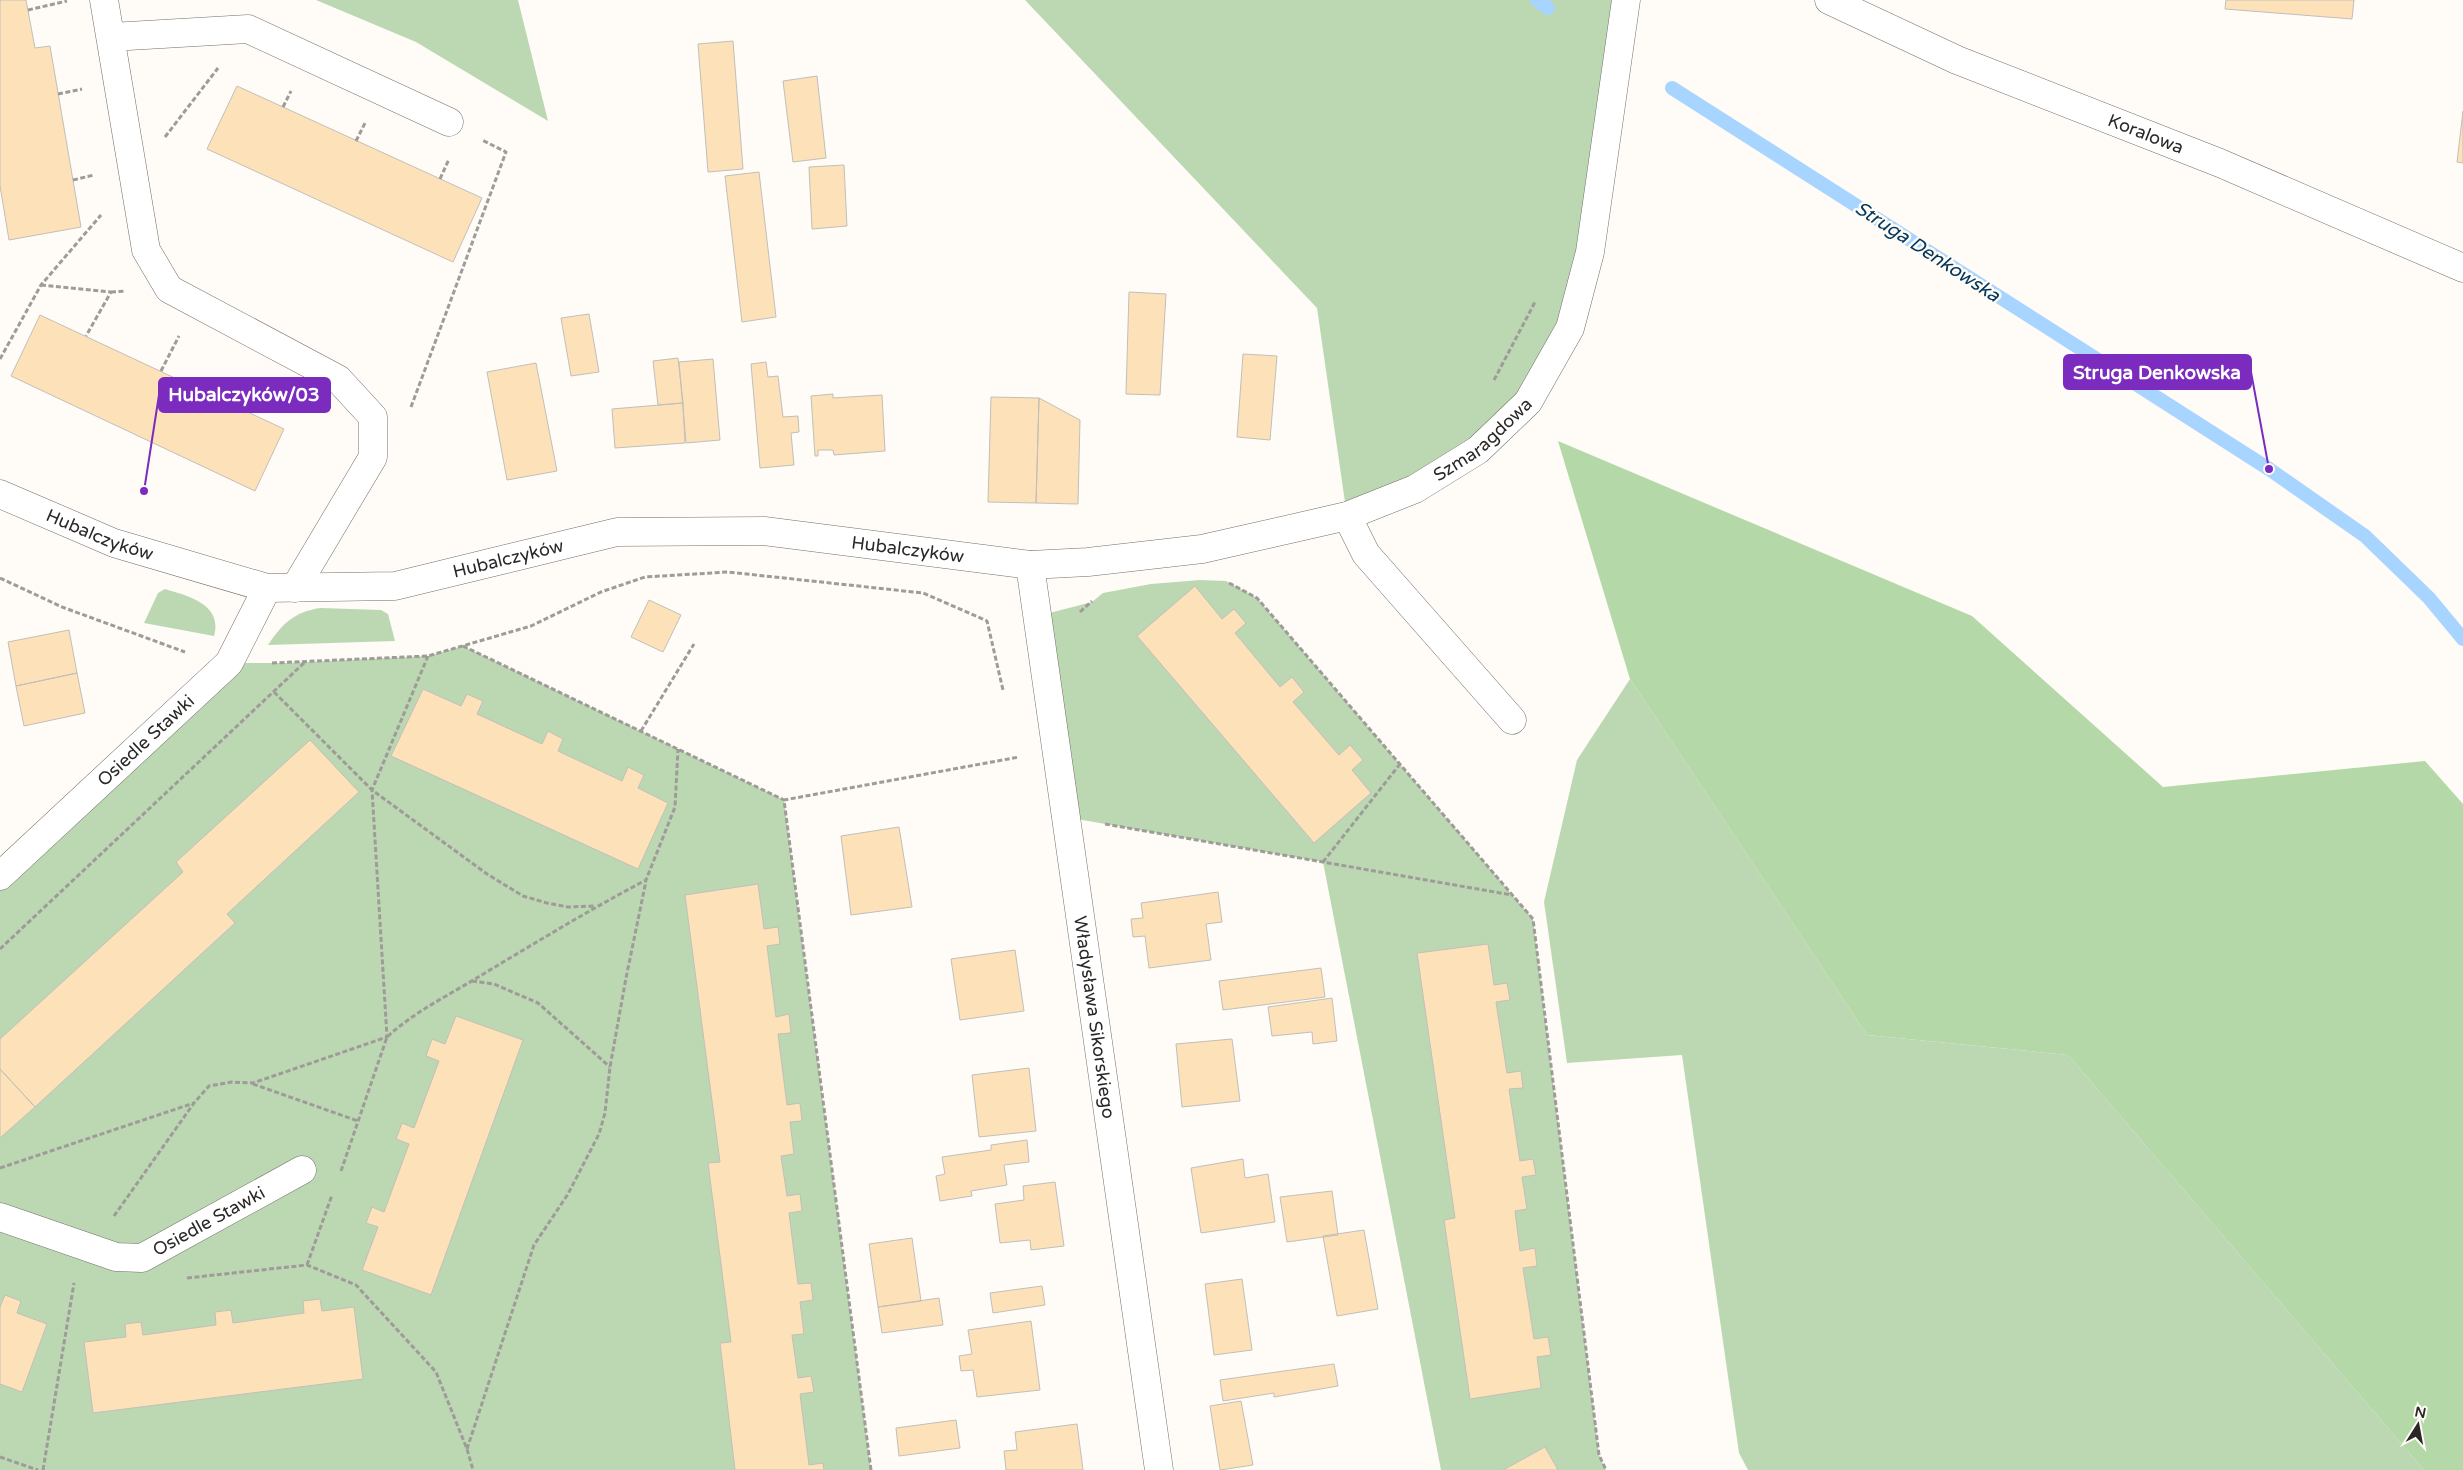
<svg xmlns="http://www.w3.org/2000/svg" width="2463" height="1470" font-family="'Varela Round',sans-serif">
<style>
.green{fill:#bcd8b2}
.forest{fill:#b5d8a8}
.lines{fill:none;stroke-linecap:round;stroke-linejoin:round}
.stream{stroke:#a8d5ff;stroke-width:14}
.building{fill:#fce1b9;stroke:#c2bfba}
.service-casing{stroke:#736f6b;stroke-width:29}
.minor-casing{stroke:#736f6b;stroke-width:29}
.tertiary-casing{stroke:#736f6b;stroke-width:29}
.path{stroke:#9e9b98;stroke-width:3;stroke-dasharray:5 2.5;stroke-linecap:butt}
.service{stroke:#fff;stroke-width:28}
.minor{stroke:#fff;stroke-width:28}
.tertiary{stroke:#fff;stroke-width:28}
.labels{text-anchor:middle;stroke-width:5;stroke-linejoin:round;paint-order:stroke}
.street-label{font-size:18px;fill:#2a2826;stroke:#fffbf7}
.water-label{font-size:19px;font-style:italic;fill:#00365b;stroke:#fffbf7}
.leader{fill:none;stroke:#7b2cbf;stroke-width:2}
.callout-dot{fill:#7b2cbf;stroke:#fffbf7;stroke-width:2}
.callout{fill:#7b2cbf;stroke:#7b2cbf;stroke-width:2}
.callout-label{font-size:19px;text-anchor:middle;font-weight:bold;fill:#fff}
</style>
<rect width="100%" height="100%" fill="#fffbf7"/>
<path class="green" d="M316 0H518L548 121 416 42Z
M1025 0H1626L1570 328 1478 450 1347 516 1317 308Z
M1200 580 1226 581 1257 598 1533 919 1599 1455 1606 1470H1441L1323 862 1065 817 1038 616 1092 602 1103 593 1151 584Z
M165 589C188 596 223 604 214 636L144 623 158 593Z
M320 608 381 610 388 614 395 641 268 645C282 624 294 612 320 608Z
M463 646 784 800 871 1470H0V876L229 663H287L428 656Z
M1630 679 1867 1035 2068 1055 2424 1470H1748L1739 1453 1682 1055 1567 1063 1544 902 1577 760Z"/>
<path class="forest" d="M1558 441 1972 616 2163 787 2425 761 2463 804V1470H2424L2068 1055 1867 1035 1630 679Z"/>
<g class="lines">
<path class="stream" d="M1537 0 1548 8
M1672 88 2269 469 2365 536 2429 598 2463 639"/>
</g>
<path class="building" d="M0 0H26L35 48 50 46 81 227 9 240 0 186Z
M2226 0H2354L2352 19 2225 9Z
M733 41 743 169 708 172 698 44Z
M817 76 826 158 793 162 783 81Z
M237 86 482 198 453 262 207 149Z
M2463 111V163L2457 162Z
M844 165 847 226 812 229 809 167Z
M759 172 776 317 742 322 725 176Z
M1129 292 1166 294 1160 395 1126 394Z
M589 314 599 372 571 376 561 318Z
M40 315 284 429 255 491 11 376Z
M1243 354 1277 356 1270 440 1237 437Z
M678 358 683 403 658 405 653 361Z
M713 359 720 440 686 443 679 362Z
M766 362 768 377 778 376 783 417 798 416 799 432 791 433 794 465 760 468 751 364Z
M536 363 557 471 507 480 487 372Z
M833 394V398L882 395 885 451 834 455 833 450H818V456H815L811 396Z
M991 397 1039 398 1036 503 988 502Z
M1039 398 1080 420 1078 504 1036 503Z
M683 403 685 443 615 448 612 409Z
M1195 586 1222 619 1234 609 1246 623 1235 633 1280 687 1292 677 1304 692 1293 702 1339 755 1350 745 1363 760 1352 770 1371 793 1314 843 1137 636Z
M649 600 681 615 663 652 631 637Z
M69 630 77 673 16 686 8 642Z
M77 673 85 713 24 726 16 686Z
M423 689 461 706 467 694 483 701 477 714 542 744 548 731 563 739 558 751 622 781 628 767 644 775 638 788 668 803 638 869 391 756Z
M310 740 359 792 227 914 235 923 35 1107 0 1069V1039L183 872 176 862Z
M899 827 912 907 851 915 841 836Z
M758 884 764 929 778 927 780 944 767 946 776 1017 789 1014 791 1033 778 1034 787 1105 800 1103 802 1121 790 1122 794 1154 781 1156 787 1196 800 1194 802 1211 789 1213 798 1284 811 1283 813 1300 800 1302 804 1334 792 1335 798 1378 811 1376 814 1392 800 1394 809 1465 823 1463 824 1470H735L720 1343 731 1342 708 1163 720 1162 685 895Z
M1218 892 1222 922 1206 924 1211 960 1149 968 1145 936 1133 937 1131 919 1143 918 1141 903Z
M1488 944 1494 985 1507 983 1510 1000 1496 1002 1507 1073 1521 1071 1523 1088 1509 1089 1520 1161 1533 1159 1536 1175 1522 1177 1527 1209 1515 1211 1520 1251 1535 1248 1537 1266 1523 1268 1534 1339 1548 1337 1551 1355 1537 1357 1541 1388 1470 1399 1444 1220 1455 1218 1417 953Z
M1015 950 1024 1011 960 1020 951 959Z
M1321 968 1325 997 1223 1010 1219 981Z
M1332 998 1337 1041 1313 1044 1312 1032 1272 1036 1268 1007Z
M456 1016 523 1040 431 1295 362 1270 378 1227 366 1223 372 1207 384 1212 409 1144 396 1139 402 1123 414 1128 439 1061 426 1056 432 1039 445 1044Z
M1232 1039 1240 1101 1182 1107 1176 1044Z
M1029 1068 1036 1131 979 1137 972 1075Z
M0 1069 35 1107 0 1138Z
M1027 1140 1029 1162 1004 1165 1007 1185 971 1191 972 1196 940 1201 936 1176 945 1174 942 1157 991 1150V1145Z
M1243 1159 1245 1178 1268 1174 1275 1222 1201 1233 1191 1168Z
M1055 1182 1064 1246 1031 1250 1030 1240 1000 1243 995 1204 1024 1200 1023 1186Z
M1332 1191 1338 1235 1287 1242 1280 1197Z
M1364 1230 1378 1309 1337 1316 1323 1236Z
M912 1238 921 1301 878 1307 869 1244Z
M1242 1279 1252 1350 1214 1355 1205 1284Z
M1042 1286 1045 1305 993 1313 990 1293Z
M5 1295 21 1301 17 1313 47 1324 22 1392 0 1384V1307Z
M939 1298 943 1325 882 1333 878 1307Z
M320 1299 322 1311 354 1307 363 1379 93 1413 84 1342 126 1337 125 1324 141 1322 143 1335 216 1325 215 1312 231 1310 233 1323 304 1313 303 1301Z
M1031 1321 1040 1390 977 1397 973 1370 961 1371 959 1356 972 1354 968 1330Z
M1334 1364 1338 1386 1274 1397V1393L1223 1401 1220 1380Z
M1241 1401 1253 1465 1220 1470 1210 1406Z
M956 1420 960 1448 899 1456 896 1428Z
M1077 1424 1083 1470H1006L1004 1451 1017 1450 1015 1432Z
M1545 1447 1558 1470H1503Z"/>
<g class="lines">
<g class="service-casing">
<path id="service" d="M104 0 146 250 169 289 338 379 373 417V457L295 588
M111 37 248 29 449 122
M1347 516 1366 554 1512 720"/>
</g>
<g class="minor-casing">
<g id="minor">
<path id="s1" d="M1829 0 1957 60 2220 163 2463 268"/>
<path id="s2" d="M1030 565 1088 562 1202 549 1347 516 1415 489 1478 450 1528 402 1570 328 1590 252 1626 0"/>
<path id="s3" d="M0 876 229 663 267 588"/>
<path id="s4" d="M0 1217 116 1257 142 1258 302 1170"/>
</g>
</g>
<g class="tertiary-casing">
<g id="tertiary">
<path id="s5" d="M0 494 114 543 267 588 395 586 617 532 764 531 1030 565 1159 1470"/>
</g>
</g>
<path class="path" d="M28 10 67 1
M58 94 82 89
M283 107 291 91
M165 137 218 68
M356 141 365 123
M440 179 449 159
M73 180 94 175
M41 285 111 292 86 336
M111 292 126 291
M0 359 41 285 101 215
M161 371 179 336
M1494 380 1535 302
M411 407 506 152 482 140
M240 409 255 378
M0 578 62 607 185 652
M1229 583 1257 598 1533 919 1599 1455 1606 1470
M1080 612 1092 601
M463 646 784 800
M272 663 428 656 531 626 601 592 645 577 728 572 923 593 987 621 1003 690
M274 692 372 790 487 874 523 896 547 903 568 907 595 906
M641 731 694 644
M1105 824 1512 895
M1323 862 1400 764
M0 949 305 662
M472 981 494 984 538 1003 610 1067
M253 1084 358 1121
M0 1168 194 1103
M341 1171 387 1037C414 1012 449 995 480 976 535 943 589 910 646 880L675 807 678 749
M114 1216 194 1103 209 1086 232 1082 253 1083 387 1037 372 790 428 656
M307 1265 332 1195
M187 1278 307 1265 356 1285 436 1372 467 1449 473 1470
M467 1449 534 1245 568 1194 599 1134 605 1113 610 1067 626 978 646 881
M0 1457 38 1470
M43 1470 74 1283
M871 1470 784 800 1019 757"/>
<use href="#service" class="service"/>
<use href="#minor" class="minor"/>
<use href="#tertiary" class="tertiary"/>
</g>
<g class="labels">
<g class="street-label">
<text dy="6" stroke="none"><textPath href="#s1" startOffset="344">Koralowa</textPath></text>
<text dy="6" stroke="none"><textPath href="#s2" startOffset="479">Szmaragdowa</textPath></text>
<text dy="6" stroke="none"><textPath href="#s5" startOffset="108">Hubalczyków</textPath></text>
<text dy="6" stroke="none"><textPath href="#s5" startOffset="932">Hubalczyków</textPath></text>
<text dy="6" stroke="none"><textPath href="#s5" startOffset="528">Hubalczyków</textPath></text>
<text dy="6" stroke="none"><textPath href="#s3" startOffset="199">Osiedle Stawki</textPath></text>
<text dy="6" stroke="none"><textPath href="#s5" startOffset="1512">Władysława Sikorskiego</textPath></text>
<text dy="6" stroke="none"><textPath href="#s4" startOffset="225">Osiedle Stawki</textPath></text>
</g>
<g class="water-label">
<text transform="translate(1928 251) rotate(33)" y="7">Struga Denkowska</text>
</g>
</g>
<path class="leader" d="M2269 469L2251 372M144 491L159 395"/>
<g class="callout-dot">
<circle cx="2269" cy="469" r="5"/>
<circle cx="144" cy="491" r="5"/>
</g>
<g class="callout">
<rect x="2064" y="355" width="187" height="34" rx="5"/>
<rect x="159" y="378" width="171" height="34" rx="5"/>
</g>
<g class="callout-label">
<text x="2157" y="379">Struga Denkowska</text>
<text x="244" y="401">Hubalczyków/03</text>
</g>
<g transform="translate(2418 1425) rotate(11)" stroke="#fffbf7" stroke-width="4" paint-order="stroke">
<path d="M0-4L9 19L0 12L-9 19Z" fill="#2a2826"/>
<text y="-8" font-size="14" font-weight="bold" text-anchor="middle" fill="#2a2826">N</text>
</g>
</svg>
